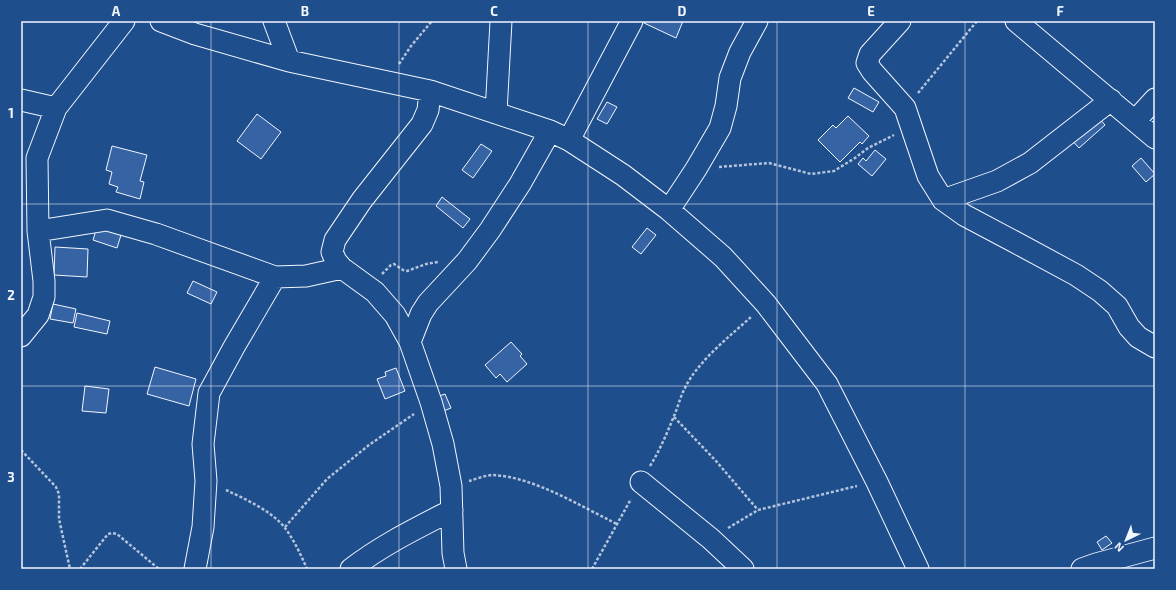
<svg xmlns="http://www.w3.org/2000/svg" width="1176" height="590" font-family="'Exo 2',sans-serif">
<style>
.building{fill:#3563a3;stroke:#f2f6ff}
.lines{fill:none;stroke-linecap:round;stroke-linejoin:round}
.minor-casing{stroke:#f2f6ff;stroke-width:23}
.path{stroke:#b3c4dc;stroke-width:2.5;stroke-dasharray:3 2;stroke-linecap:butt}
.minor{stroke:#1f4e8c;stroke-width:21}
.grid{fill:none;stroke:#f2f6ff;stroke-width:1;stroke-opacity:0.55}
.neatline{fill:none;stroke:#f2f6ff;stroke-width:1.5}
.grid-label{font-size:13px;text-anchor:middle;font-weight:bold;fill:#f2f6ff}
</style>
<rect width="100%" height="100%" fill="#1f4e8c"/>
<path class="building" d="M644 21H683L676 38 644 23Z
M854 88 879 102 873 112 848 98Z
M607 102 617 107 607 124 597 119Z
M257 114 281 132 261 159 237 141Z
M848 116 869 136 862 144 860 142 840 162 818 140 833 125 836 128Z
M1097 116 1105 125 1079 148 1071 139Z
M481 144 492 151 473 178 462 170Z
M112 146 147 155 140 181 144 182 140 199 116 192 118 187 109 184 112 172 106 170Z
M875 150 886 159 872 176 858 164 863 158 866 161Z
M1141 158 1155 174 1146 182 1132 166Z
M442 197 470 219 463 228 436 206Z
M97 227 121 235 117 248 93 240Z
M647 228 656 235 641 254 632 247Z
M55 247 88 249 87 277 54 275Z
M193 281 217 292 211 304 187 293Z
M53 304 76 309 73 323 50 319Z
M77 313 110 321 107 334 74 327Z
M511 342 522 354 520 356 527 364 507 382 500 374 496 378 485 365Z
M155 367 196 379 189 406 147 394Z
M396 368 405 391 385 399 377 379 386 376 385 372Z
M85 386 109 389 106 413 82 411Z
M445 394 451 408 441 412 436 397Z
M1106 536 1112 543 1102 550 1097 542Z"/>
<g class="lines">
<g class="minor-casing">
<path id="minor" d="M161 21 195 34 289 61 430 91 550 131 569 140 623 175 669 210 723 257 766 304 827 384 877 482 918 569
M274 21 289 61
M900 21 870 54 867 63 872 71 905 108 928 176 943 200 964 215 1013 241 1076 275 1100 291 1117 306 1129 327 1138 337 1155 347
M1016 21 1155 138
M430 91 428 110 422 124 362 200 335 240 332 252 336 261 342 268 375 292 395 315 410 342 431 402 443 444 451 486 453 553 456 569
M21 100 56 108
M496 113 501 21
M1135 121 1155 99
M569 140 632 21
M943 200 997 181 1030 163 1111 100
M669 210 696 169 720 128 726 106 730 78 740 52 757 21
M38 231 107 220 156 234 275 277 306 276 342 268
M21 336 38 315 44 297V281L38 231 37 158 56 108 124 21
M410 342 421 314 428 303 467 261 490 230 520 184 550 131
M641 482 711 539 743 569
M195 569 203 527 206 481 203 444 209 393 234 347 275 277
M351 569C382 545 417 528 452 510
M1082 569 1096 564 1155 548"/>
</g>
<path class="path" d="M399 64 411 46 432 21
M918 93 977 21
M719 167 769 163 811 174 834 171 855 158 868 148 894 135
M382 274 391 265 394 264 403 270 407 271 426 264 438 262
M674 417 716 461 758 510
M21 450 56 487 59 494V519L70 569
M650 466C660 450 667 433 674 416 678 407 680 397 685 388 697 362 730 336 751 317
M469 481C476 479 486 475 493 475 534 477 580 506 617 524
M226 490C245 499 272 511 285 528 294 540 301 555 307 569
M285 527 327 479 369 445 414 414
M728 528 758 510 857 486
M80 569 108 534 112 533 117 534 159 569
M592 569 631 499"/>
<use href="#minor" class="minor"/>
</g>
<path class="grid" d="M211 21V569M399 21V569M588 21V569M777 21V569M965 21V569M21 204H1155M21 386H1155"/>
<rect width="1176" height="590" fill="none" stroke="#1f4e8c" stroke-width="44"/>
<g transform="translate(1126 540) rotate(223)" stroke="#1f4e8c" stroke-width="3" paint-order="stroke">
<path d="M0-3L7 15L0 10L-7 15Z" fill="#f2f6ff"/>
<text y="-6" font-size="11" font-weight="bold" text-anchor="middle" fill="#f2f6ff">N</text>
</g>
<rect x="22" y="22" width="1132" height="546" class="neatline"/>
<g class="grid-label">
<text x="116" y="16">A</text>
<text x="305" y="16">B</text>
<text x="494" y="16">C</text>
<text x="682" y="16">D</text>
<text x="871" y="16">E</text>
<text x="1060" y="16">F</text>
<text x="11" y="118">1</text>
<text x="11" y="300">2</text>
<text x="11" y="482">3</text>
</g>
</svg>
